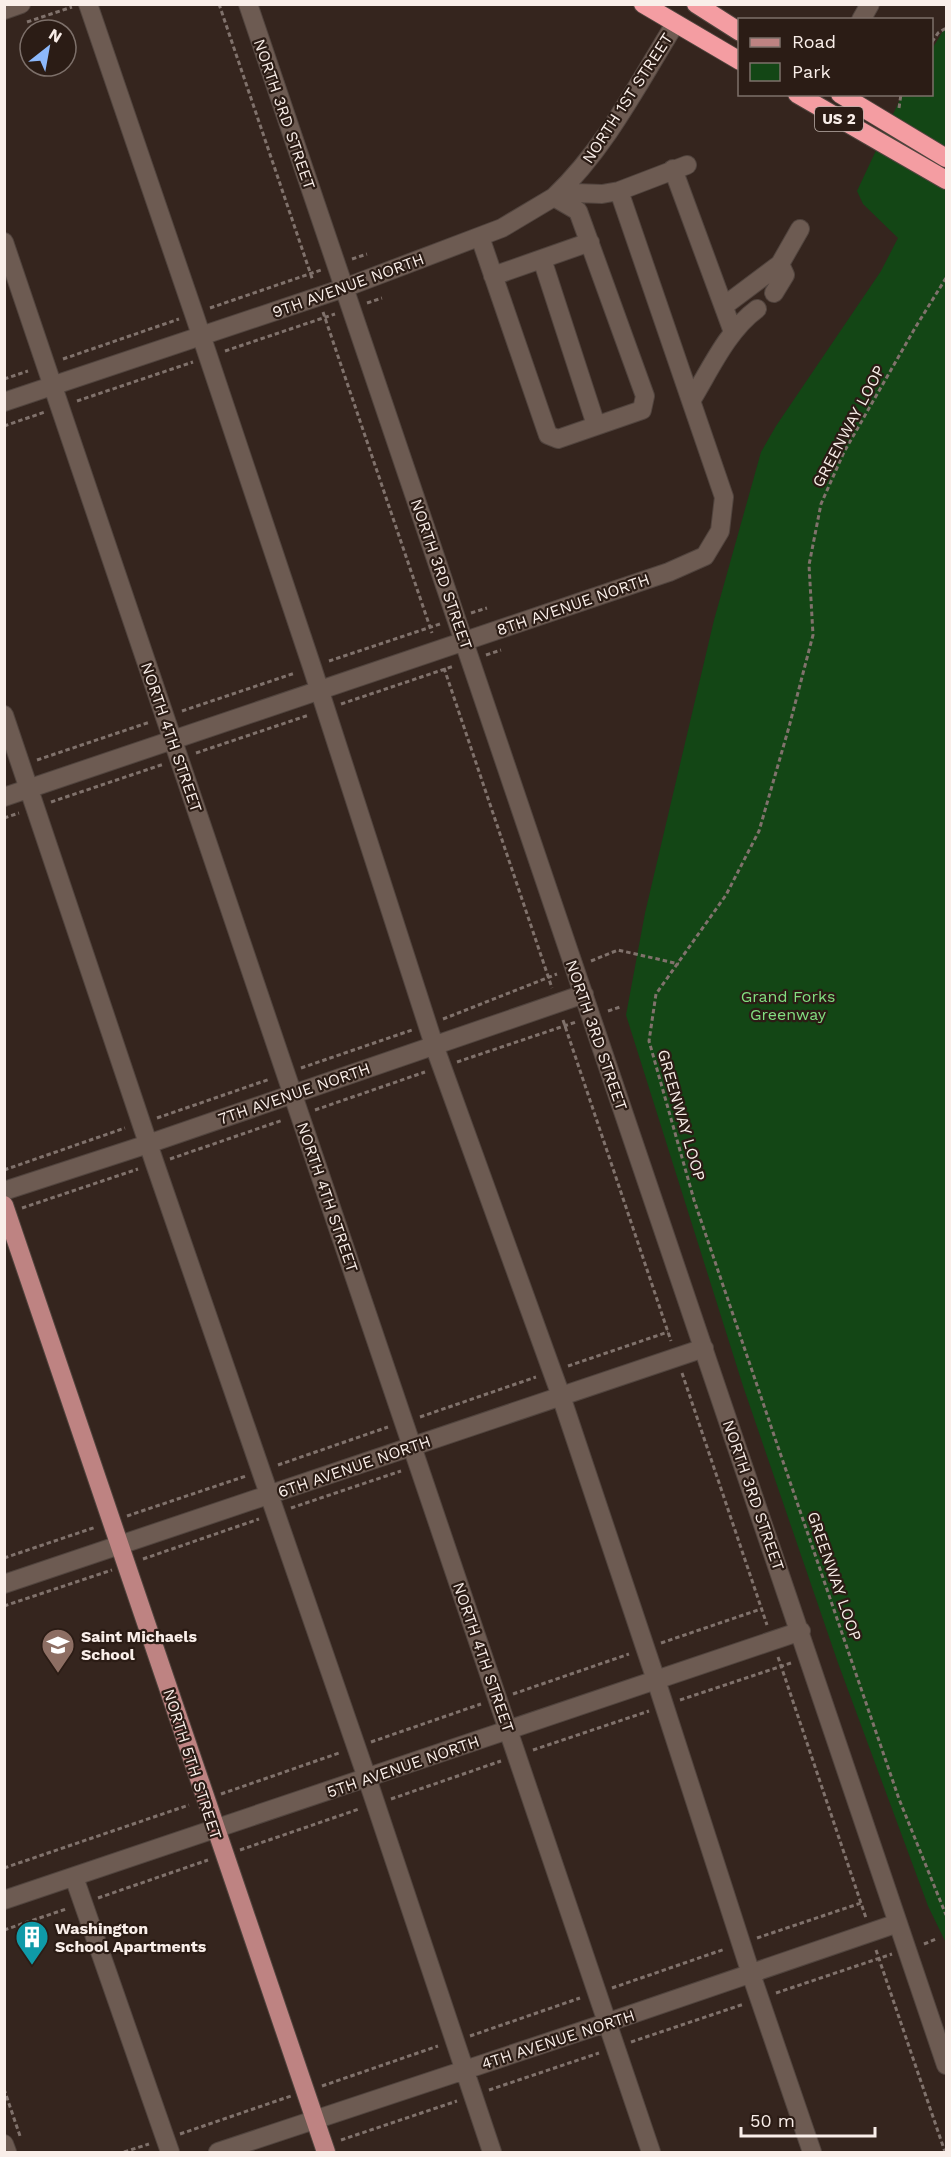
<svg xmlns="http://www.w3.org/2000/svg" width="951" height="2157" font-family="'Work Sans',sans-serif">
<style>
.green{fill:#134615}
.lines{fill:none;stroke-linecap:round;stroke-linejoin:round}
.minor-casing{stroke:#51443e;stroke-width:20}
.major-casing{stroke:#51443e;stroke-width:20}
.highway-casing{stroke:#51443e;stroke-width:20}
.path{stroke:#80726c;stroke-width:3;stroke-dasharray:4.5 3;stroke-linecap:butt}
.minor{stroke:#6d5b52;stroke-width:18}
.major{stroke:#be8382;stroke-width:18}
.highway{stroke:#f49da2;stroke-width:18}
.labels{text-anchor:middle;stroke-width:4.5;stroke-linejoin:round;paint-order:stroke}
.shield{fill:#2b1c15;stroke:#bbafa9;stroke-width:1.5}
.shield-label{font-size:15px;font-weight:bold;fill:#f9eee9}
.street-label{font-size:16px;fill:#f9eee9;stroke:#2b1c15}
.park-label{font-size:16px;fill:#82de80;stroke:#2b1c15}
.poi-label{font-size:16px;font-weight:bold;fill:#f9eee9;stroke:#2b1c15;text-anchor:start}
</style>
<rect width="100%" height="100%" fill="#35251e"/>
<path class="green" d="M946 26V1943L928 1906 838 1663 743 1386 626 1015 645 913 714 620 761 452 776 426 881 271 898 238 863 204 857 191 902 95 932 94V49Z"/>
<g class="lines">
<g class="minor-casing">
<path id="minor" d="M88 4 194 314 312 667 434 1045 561 1396 656 1680 751 1974 812 2152
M248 4 946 2065
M4 10 21 4
M861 20 870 4
M673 169 733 332
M480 237 548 435 558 439 642 410 645 396 578 211 554 197C605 149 638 84 675 24
M4 242 651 2152
M542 259 596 425
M493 276 590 242
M774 293 785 275 780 264
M724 306 780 264 800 229
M691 401C710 370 727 331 757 309
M4 402 344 288 502 228 554 197 575 193 602 194 619 191 687 165
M4 715 155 1164 367 1778 492 2152
M4 797 669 572 705 556 720 531 724 497 619 191
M4 1191 148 1144 584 994
M4 1584 704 1348
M74 1877 170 2152
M4 1900 801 1631
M4 2144 7 2152
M218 2152 606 2023 898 1923"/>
</g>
<g class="major-casing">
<path id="major" d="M4 1205 326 2152"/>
</g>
<g class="highway-casing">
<path id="highway" d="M643 4 740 61
M696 4 740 32
M797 94 946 180
M840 94 946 158"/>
</g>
<path class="path" d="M219 4 313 281
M27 22 72 7
M932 42 938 33 946 28
M899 108 901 94
M352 259 367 254
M946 278 915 328 844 452 821 504 809 565 813 635 789 727 759 831 726 895 656 994 649 1041 694 1200 777 1444 899 1799 946 1915
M367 303 382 298
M210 308 321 270
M323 312 432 633
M225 351 335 314
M63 359 179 319
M4 379 28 371
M77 401 193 362
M4 426 45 412
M471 613 487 608
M486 655 501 650
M329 661 440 624
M444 668 552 988
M341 704 454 666
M182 711 295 673
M196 753 309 715
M37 760 150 722
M51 802 164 764
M4 818 19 813
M591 961 618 950 679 964
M608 1011 620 1007
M443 1019 557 974
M563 1020 671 1341
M457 1062 576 1022
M301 1068 412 1030
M315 1110 425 1072
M157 1118 270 1079
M170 1159 283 1120
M4 1170 125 1128
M22 1208 138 1169
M568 1366 668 1332
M682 1373 767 1625
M420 1417 536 1377
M278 1465 388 1427
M291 1508 401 1471
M127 1516 246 1476
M4 1558 96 1527
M143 1559 259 1519
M4 1606 112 1570
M661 1643 761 1609
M778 1657 866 1918
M513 1694 629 1654
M680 1700 791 1663
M371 1742 481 1704
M533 1750 649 1711
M221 1794 339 1753
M391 1799 501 1761
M240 1850 359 1809
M4 1868 189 1805
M98 1898 208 1860
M4 1930 66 1909
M757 1938 861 1903
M924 1944 936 1939
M876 1950 945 2152
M612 1988 725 1949
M776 1993 892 1954
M470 2036 580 1998
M631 2042 744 2004
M322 2086 438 2046
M4 2089 20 2136
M489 2090 599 2053
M180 2134 291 2096
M341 2140 457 2101
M124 2152 149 2144"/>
<use href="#minor" class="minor"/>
<use href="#major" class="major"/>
<use href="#highway" class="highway"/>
</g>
<defs>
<g id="school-pin" transform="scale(1.725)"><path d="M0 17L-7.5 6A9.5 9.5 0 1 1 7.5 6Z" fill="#8d6e63" stroke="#2b1c15"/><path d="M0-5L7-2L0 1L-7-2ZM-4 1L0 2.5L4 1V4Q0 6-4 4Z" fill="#fff"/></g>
<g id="building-pin" transform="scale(1.725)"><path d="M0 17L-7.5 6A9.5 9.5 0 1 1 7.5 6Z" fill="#0f9aa8" stroke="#2b1c15"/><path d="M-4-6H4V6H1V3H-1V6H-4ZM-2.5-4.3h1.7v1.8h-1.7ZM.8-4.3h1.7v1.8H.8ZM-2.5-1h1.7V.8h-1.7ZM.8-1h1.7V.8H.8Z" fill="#fff"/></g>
</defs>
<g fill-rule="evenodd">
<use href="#school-pin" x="58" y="1645"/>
<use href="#building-pin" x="32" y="1937"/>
</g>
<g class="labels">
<rect class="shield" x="815" y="107" width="48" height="24" rx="4.5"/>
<g class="shield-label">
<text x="839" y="124">US 2</text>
</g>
<g class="street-label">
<text transform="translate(627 98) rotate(-57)" y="6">NORTH 1ST STREET</text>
<text transform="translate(285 114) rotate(71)" y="6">NORTH 3RD STREET</text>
<text transform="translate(348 285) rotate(-20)" y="6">9TH AVENUE NORTH</text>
<text transform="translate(848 426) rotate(-62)" y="6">GREENWAY LOOP</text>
<text transform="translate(442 574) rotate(71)" y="6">NORTH 3RD STREET</text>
<text transform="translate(573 604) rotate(-19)" y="6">8TH AVENUE NORTH</text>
<text transform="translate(172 737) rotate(71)" y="6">NORTH 4TH STREET</text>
<text transform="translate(597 1035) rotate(71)" y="6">NORTH 3RD STREET</text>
<text transform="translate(294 1093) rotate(-19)" y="6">7TH AVENUE NORTH</text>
<text transform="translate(682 1115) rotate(74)" y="6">GREENWAY LOOP</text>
<text transform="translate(328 1197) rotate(71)" y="6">NORTH 4TH STREET</text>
<text transform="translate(354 1466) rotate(-19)" y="6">6TH AVENUE NORTH</text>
<text transform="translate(754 1495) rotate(71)" y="6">NORTH 3RD STREET</text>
<text transform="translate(835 1576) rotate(71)" y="6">GREENWAY LOOP</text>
<text transform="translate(484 1657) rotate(71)" y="6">NORTH 4TH STREET</text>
<text transform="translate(193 1764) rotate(72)" y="6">NORTH 5TH STREET</text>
<text transform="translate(403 1766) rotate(-19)" y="6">5TH AVENUE NORTH</text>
<text transform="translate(558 2039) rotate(-18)" y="6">4TH AVENUE NORTH</text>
</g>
<g class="park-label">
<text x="788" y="1002">Grand Forks<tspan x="788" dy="18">Greenway</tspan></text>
</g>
<g class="poi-label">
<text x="81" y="1642">Saint Michaels<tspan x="81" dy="18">School</tspan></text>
<text x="55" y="1934">Washington<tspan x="55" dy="18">School Apartments</tspan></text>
</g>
</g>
<rect width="951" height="2157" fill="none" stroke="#f9eee9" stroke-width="12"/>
<rect x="738" y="18" width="195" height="78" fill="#2b1c15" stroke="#7d706a" stroke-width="1.5"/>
<rect x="750" y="38" width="30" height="9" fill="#be8382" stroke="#7d706a" stroke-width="1.5"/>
<text x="792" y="48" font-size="18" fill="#f9eee9">Road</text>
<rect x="750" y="63" width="30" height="18" fill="#134615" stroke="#7d706a" stroke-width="1.5"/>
<text x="792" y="78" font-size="18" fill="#f9eee9">Park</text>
<g transform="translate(48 48) rotate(31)"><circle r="28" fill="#2b1c15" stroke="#7d706a" stroke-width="1.5"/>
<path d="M0-4.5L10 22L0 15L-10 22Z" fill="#8db9fc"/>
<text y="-9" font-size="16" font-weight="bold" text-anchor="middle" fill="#f9eee9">N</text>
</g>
<path d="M741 2127v9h134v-9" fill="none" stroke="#f9eee9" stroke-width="3"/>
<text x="750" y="2127" font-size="18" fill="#f9eee9" stroke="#2b1c15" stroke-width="4.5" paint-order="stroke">50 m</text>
</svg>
